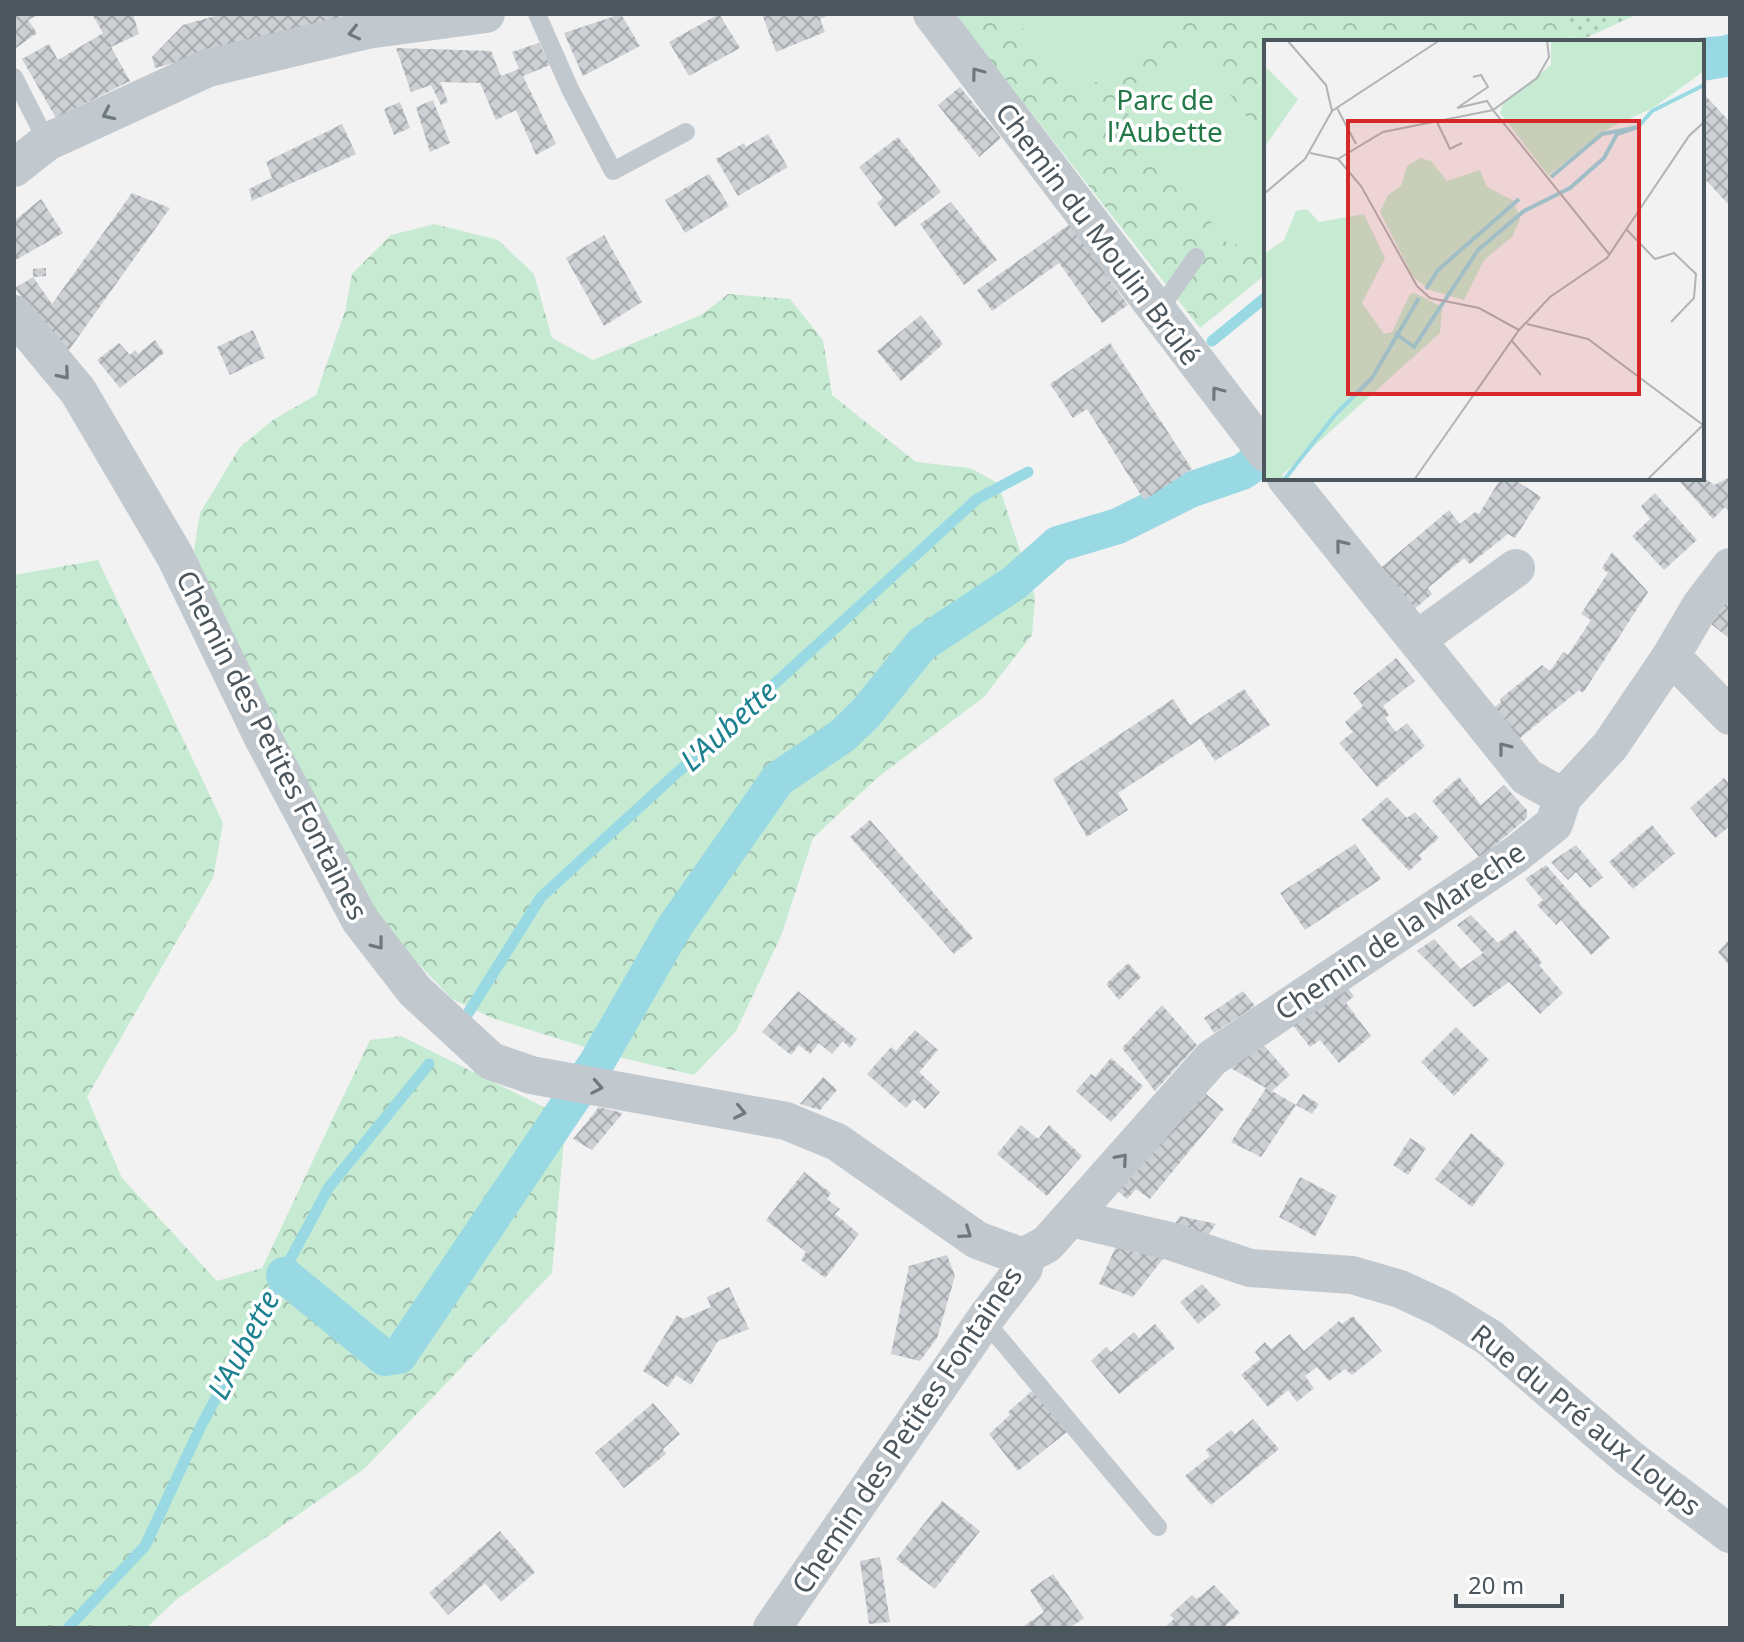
<svg xmlns="http://www.w3.org/2000/svg" width="1744" height="1642" font-family="'Noto Sans',sans-serif">
<style>
.grass{fill:url(#grass-dots)}
.forest{fill:url(#forest-crowns)}
.pitch{fill:#c6ebd2}
.lines{fill:none;stroke-linecap:round;stroke-linejoin:round}
.stream{stroke:#98d9e3;stroke-width:11}
.canal{stroke:#98d9e3;stroke-width:36}
.building{fill:url(#building-cross-hatch)}
.service{stroke:#c1c9ce;stroke-width:18}
.minor{stroke:#c1c9ce;stroke-width:38}
.oneway{stroke:#6e787f}
.labels{text-anchor:middle;stroke-width:7;stroke-linejoin:round;paint-order:stroke}
.park-label{font-size:28px;fill:#237847;stroke:#fff}
.street-label{font-size:28px;fill:#4b565d;stroke:#fff}
.water-label{font-size:30px;font-style:italic;fill:#1c8190;stroke:#fff}
.inset-river{fill:none;stroke:#98d9e3;stroke-width:4}
.inset-road{fill:none;stroke:#b0b4b6;stroke-width:2}
.view{fill:#d62828;fill-opacity:0.15;stroke:#d62828;stroke-width:4}
.inset-edge{fill:none;stroke:#4b565d;stroke-width:4}
</style>
<defs>
<pattern id="grass-dots" width="8" height="8" patternUnits="userSpaceOnUse" patternTransform="scale(2)"><rect width="8" height="8" fill="#c6ebd2"/><path d="M2 2h.1M6 6h.1" fill="none" stroke="#a3c1ae" stroke-width="1.8" stroke-linecap="round"/></pattern>
<pattern id="forest-crowns" width="20" height="18" patternUnits="userSpaceOnUse" patternTransform="scale(2)"><rect width="20" height="18" fill="#c6ebd2"/><path d="M2 6a3 3 0 1 1 6 0M12 15a3 3 0 1 1 6 0" fill="none" stroke="#a3c1ae"/></pattern>
<pattern id="building-cross-hatch" width="8" height="8" patternUnits="userSpaceOnUse" patternTransform="scale(2)"><rect width="8" height="8" fill="#cccfd3"/><path d="M0 0l8 8M0 8l8-8" fill="none" stroke="#a8abae"/></pattern>
</defs>
<rect width="100%" height="100%" fill="#f3f2f2"/>
<path class="grass" d="M1564 14H1638L1577 42Z"/>
<path class="forest" d="M954 14H1564L1577 42H1266V274L1200 328Z
M434 224 498 240 534 274 552 338 593 360 701 315 728 294 790 299 823 340 832 395 916 462 970 468 998 483 1035 597 1032 635 984 697 877 778 813 838 781 936 736 1031 694 1075 610 1055 492 1018 452 999 392 936 325 827 220 622 194 550 200 513 240 447 273 420 316 395 345 311 352 274 391 235Z
M98 560 223 823 213 878 87 1097 122 1178 217 1281 262 1268 370 1040 401 1036 566 1118 552 1273 364 1469 177 1599 146 1628H14V575Z"/>
<path class="pitch" d="M1012 14H1182L1077 97Z
M1190 42 1266 142V222L1231 248 1116 98Z"/>
<g class="lines">
<path class="stream" d="M1702 43 1730 41
M1212 341 1266 297
M467 1015 541 897 977 499 1028 472
M68 1628 145 1546 201 1426 329 1187 429 1064"/>
<path class="canal" d="M1702 63 1726 59 1730 52
M284 1275 385 1358 399 1356 597 1062 675 926 778 779 842 736 865 714 922 644 1014 583 1058 544 1118 526 1190 490 1242 472 1266 455"/>
</g>
<path class="building" d="M14 14H40L28 20 37 33 16 48Z
M92 14H133L139 34 111 47 130 81 56 118 22 59 49 44 58 60 103 33Z
M222 14H340L341 19 155 68 152 57 183 25Z
M621 14 640 46 583 76 564 33Z
M719 14 740 48 689 76 669 42Z
M762 14H831L820 19 825 32 776 52Z
M539 43 550 65 523 76 556 144 536 155 516 110 496 120 480 83 440 82 448 102 441 105 431 85 411 92 396 48 491 51 501 76 519 69 512 52Z
M960 87 1001 138 979 157 938 105Z
M1702 92 1730 122V206L1702 176Z
M433 100 450 143 430 152 416 107Z
M400 102 410 128 394 135 384 109Z
M342 124 356 154 252 201 249 189 272 178 266 162Z
M768 134 788 167 738 196 716 159 744 143 746 147Z
M898 137 941 192 895 227 877 203 883 198 859 167Z
M709 174 729 206 685 233 665 200Z
M132 193 170 208 64 357 15 288 33 277V269L46 268V276L33 277 52 304Z
M41 199 63 233 14 261V221Z
M951 202 997 260 964 285 920 224Z
M1070 224 1128 305 1102 323 1059 263 992 311 977 290Z
M604 235 642 302 604 326 566 258Z
M921 315 943 344 901 381 877 351Z
M253 330 265 358 230 375 217 347Z
M155 340 164 353 120 388 97 360 119 343 130 355 135 350 138 354Z
M1110 343 1192 469 1144 500 1087 409 1073 418 1050 384Z
M1702 476 1714 485 1730 477V513L1725 507 1713 519 1680 482 1683 478H1702Z
M1501 478H1512L1541 497 1515 538 1508 534 1470 564 1464 558 1428 588 1432 594 1411 612 1377 571 1449 510 1460 524 1475 512 1479 514Z
M1655 493 1697 540 1664 570 1632 536 1650 519 1641 506Z
M1612 552 1648 592 1583 693 1579 690 1520 738 1491 710 1501 702 1500 699 1542 665 1550 671 1563 652 1568 655 1591 620 1581 614 1608 573 1602 568Z
M1730 597V639L1711 624Z
M1396 658 1415 681 1383 706 1389 715 1385 718 1396 732 1407 723 1425 746 1377 787 1339 743 1353 732 1345 722 1363 706 1353 693Z
M1244 689 1270 725 1215 761 1200 739 1118 793 1128 810 1087 837 1053 779 1173 699 1190 725Z
M1459 777 1481 805 1504 785 1527 810V818L1480 858 1432 801Z
M1724 778 1730 785V826L1715 838 1690 808Z
M1387 797 1407 818 1415 812 1439 838 1419 855 1422 859 1409 871 1361 820Z
M870 820 973 938 954 954 850 837Z
M1652 825 1675 853 1633 889 1609 862Z
M1355 844 1381 879 1305 930 1280 893Z
M1576 845 1603 877 1590 888 1576 872 1568 880 1551 862Z
M1546 865 1610 938 1591 955 1561 920 1556 925 1537 905 1543 900 1525 879Z
M1471 915 1498 943 1515 930 1542 962 1539 965 1563 993 1540 1014 1509 982 1474 1007 1417 951 1434 939 1461 969 1483 953 1457 925Z
M1728 941 1730 962 1728 964 1718 952Z
M1128 963 1141 977 1119 1000 1106 984Z
M1342 981 1354 996 1346 1003 1371 1036 1339 1063 1320 1040 1310 1047 1288 1019Z
M798 991 857 1039 850 1048 843 1041 832 1054 819 1043 810 1054 799 1045 791 1055 762 1032Z
M1243 991 1255 1006 1214 1033 1204 1018Z
M1162 1005 1197 1045 1155 1091 1122 1048Z
M1456 1027 1489 1060 1454 1096 1421 1062Z
M915 1030 938 1050 919 1072 940 1092 925 1109 914 1099 906 1108 867 1074 891 1047 896 1051Z
M1260 1041 1290 1075 1272 1091 1296 1105 1261 1157 1231 1142 1266 1088 1227 1066Z
M1111 1058 1143 1086 1111 1122 1076 1091 1091 1074 1095 1077Z
M823 1077 837 1090 820 1110 800 1104Z
M1199 1088 1224 1109 1150 1199 1136 1189 1127 1199 1112 1186Z
M1303 1094 1319 1104 1312 1114 1296 1105Z
M599 1107 623 1113 592 1150 573 1139Z
M1021 1125 1038 1139 1049 1125 1082 1156 1047 1196 997 1154Z
M1471 1133 1505 1163 1472 1207 1435 1179Z
M1410 1138 1426 1148 1408 1175 1393 1165Z
M804 1172 831 1193 827 1199 840 1209 835 1214 859 1234 825 1278 801 1260 806 1252 766 1220Z
M1300 1177 1337 1196 1315 1236 1279 1217Z
M1180 1216 1216 1224 1205 1240 1170 1231Z
M1117 1244 1138 1254 1143 1244 1170 1250 1133 1297 1099 1284Z
M947 1255 955 1276 937 1338 920 1361 891 1354 909 1266Z
M1202 1284 1221 1305 1198 1324 1180 1302Z
M729 1287 749 1329 718 1341 691 1385 676 1375 668 1387 643 1371 677 1315 683 1319 711 1307 707 1297Z
M1353 1316 1382 1351 1352 1375 1345 1369 1329 1381 1317 1367 1305 1376 1314 1388 1297 1402 1288 1390 1268 1407 1241 1375 1260 1359 1255 1352 1265 1342 1271 1349 1290 1334 1304 1351 1339 1321 1342 1324Z
M1155 1324 1175 1348 1119 1394 1091 1361 1106 1347 1111 1352 1134 1332 1139 1338Z
M1033 1390 1067 1432 1018 1471 989 1434 1010 1415 1008 1412Z
M653 1403 680 1434 663 1449 666 1454 624 1488 595 1453Z
M1253 1419 1279 1449 1211 1505 1185 1476 1210 1456 1206 1450 1231 1430 1235 1434Z
M942 1501 980 1531 935 1589 896 1559Z
M500 1531 535 1572 501 1602 485 1583 448 1615 429 1593Z
M880 1557 890 1622 869 1624 860 1561Z
M1053 1574 1084 1618 1069 1628H1021L1044 1612 1030 1590Z
M1214 1585 1240 1613 1223 1628H1164L1174 1619 1170 1615 1192 1595 1197 1599Z"/>
<g class="lines">
<path class="service" d="M537 14 570 89 613 171 686 132
M14 77 47 142
M1157 313 1196 257
M985 1321 1158 1527"/>
<path class="minor" d="M932 14 1266 453
M14 168 47 142 208 68 367 30 486 14
M14 314 78 391 175 556 262 736 360 920 415 991 491 1061 531 1075 786 1121 837 1142 977 1240 1023 1257
M1286 478 1527 777 1563 797
M1418 639 1516 568
M1671 656 1730 716
M1071 1218 1170 1241 1250 1268 1352 1275 1400 1289 1441 1308 1490 1338 1629 1458 1730 1534
M1023 1257 1047 1244 1212 1058 1515 855 1554 824 1563 797 1610 746 1671 656 1701 605 1730 567
M772 1628 988 1315 1024 1268 1023 1257"/>
</g>
<defs><path id="oneway-chevron" d="M-2-3.5L2.5 0L-2 3.5" fill="none" stroke-width="1.6" stroke-linecap="round" stroke-linejoin="round" transform="scale(2)"/></defs>
<g class="oneway">
<use href="#oneway-chevron" transform="translate(354 33) rotate(167)"/>
<use href="#oneway-chevron" transform="translate(977 73) rotate(-127)"/>
<use href="#oneway-chevron" transform="translate(108 114) rotate(155)"/>
<use href="#oneway-chevron" transform="translate(64 374) rotate(50)"/>
<use href="#oneway-chevron" transform="translate(1217 392) rotate(-127)"/>
<use href="#oneway-chevron" transform="translate(1341 545) rotate(-129)"/>
<use href="#oneway-chevron" transform="translate(1504 748) rotate(-128)"/>
<use href="#oneway-chevron" transform="translate(378 944) rotate(52)"/>
<use href="#oneway-chevron" transform="translate(597 1087) rotate(10)"/>
<use href="#oneway-chevron" transform="translate(740 1112) rotate(12)"/>
<use href="#oneway-chevron" transform="translate(1122 1159) rotate(-49)"/>
<use href="#oneway-chevron" transform="translate(966 1233) rotate(35)"/>
</g>
<g class="labels">
<g class="park-label">
<text x="1165" y="110">Parc de<tspan x="1165" dy="32">l'Aubette</tspan></text>
</g>
<g class="street-label">
<text transform="translate(1098 234) rotate(53)" y="10">Chemin du Moulin Brûlé</text>
<text transform="translate(272 745) rotate(63)" y="10">Chemin des Petites Fontaines</text>
<text transform="translate(1400 931) rotate(-34)" y="10">Chemin de la Mareche</text>
<text transform="translate(1586 1420) rotate(39)" y="10">Rue du Pré aux Loups</text>
<text transform="translate(907 1430) rotate(-56)" y="10">Chemin des Petites Fontaines</text>
</g>
<g class="water-label">
<text transform="translate(729 726) rotate(-42)" y="10">L'Aubette</text>
<text transform="translate(244 1345) rotate(-62)" y="10">L'Aubette</text>
</g>
</g>
<g transform="translate(1264 40)">
<rect width="440" height="440" fill="#f3f2f2"/>
<path d="M287 0H440V31L389 68 347 87 336 66 287 25ZM0 25 34 59 0 108Z" fill="#c6ebd2"/>
<path d="M287 25 337 67 347 87 284 135 236 73 239 64ZM156 118 167 121 183 141 216 130 223 147 250 161 256 180 248 197 220 220 200 260 166 250 149 237 116 172 124 155 137 146 143 126ZM43 169 55 182 100 174 121 218 98 263 120 294 128 292 146 254 151 253 178 267 176 293 18 435 22 440H0V214L20 200 32 171Z" fill="#c6ebd2"/>
<path d="M278 51 294 72 263 97 247 76ZM282 87 301 113 289 122 270 97Z" fill="#c6ebd2"/>
<path class="inset-river" d="M287 137 338 94 374 87 388 71 440 45M162 249 174 230 255 159M131 293 150 307 214 210 260 171 306 148 340 118 353 94 374 87M20 440 71 375 108 338 155 258"/>
<path class="inset-road" d="M23 0 62 45 68 71M209 37 217 35 224 47 193 68 223 61 229 70 273 38 285 17 283 0M73 68 92 104M173 82 186 109 198 103M46 113 74 119M74 119 119 92 229 70 345 214M74 119 97 146 153 246 166 258 215 268 255 290M0 154 41 119 68 71 176 0M363 190 391 219 410 213 432 234 430 258 407 282M263 284 324 299 439 385M248 301 277 335M150 440 255 290 286 257 343 218 425 96 440 82M383 440 440 384"/>
<path class="view" d="M84 81H375V354H84Z"/>
<rect width="440" height="440" class="inset-edge"/>
</g>
<rect width="1744" height="1642" fill="none" stroke="#4b565d" stroke-width="32"/>
<path d="M1456 1594v12h106v-12" fill="none" stroke="#4b565d" stroke-width="4"/>
<text x="1468" y="1594" font-size="24" fill="#4b565d" stroke="#ffffff" stroke-width="6" paint-order="stroke">20 m</text>
</svg>
